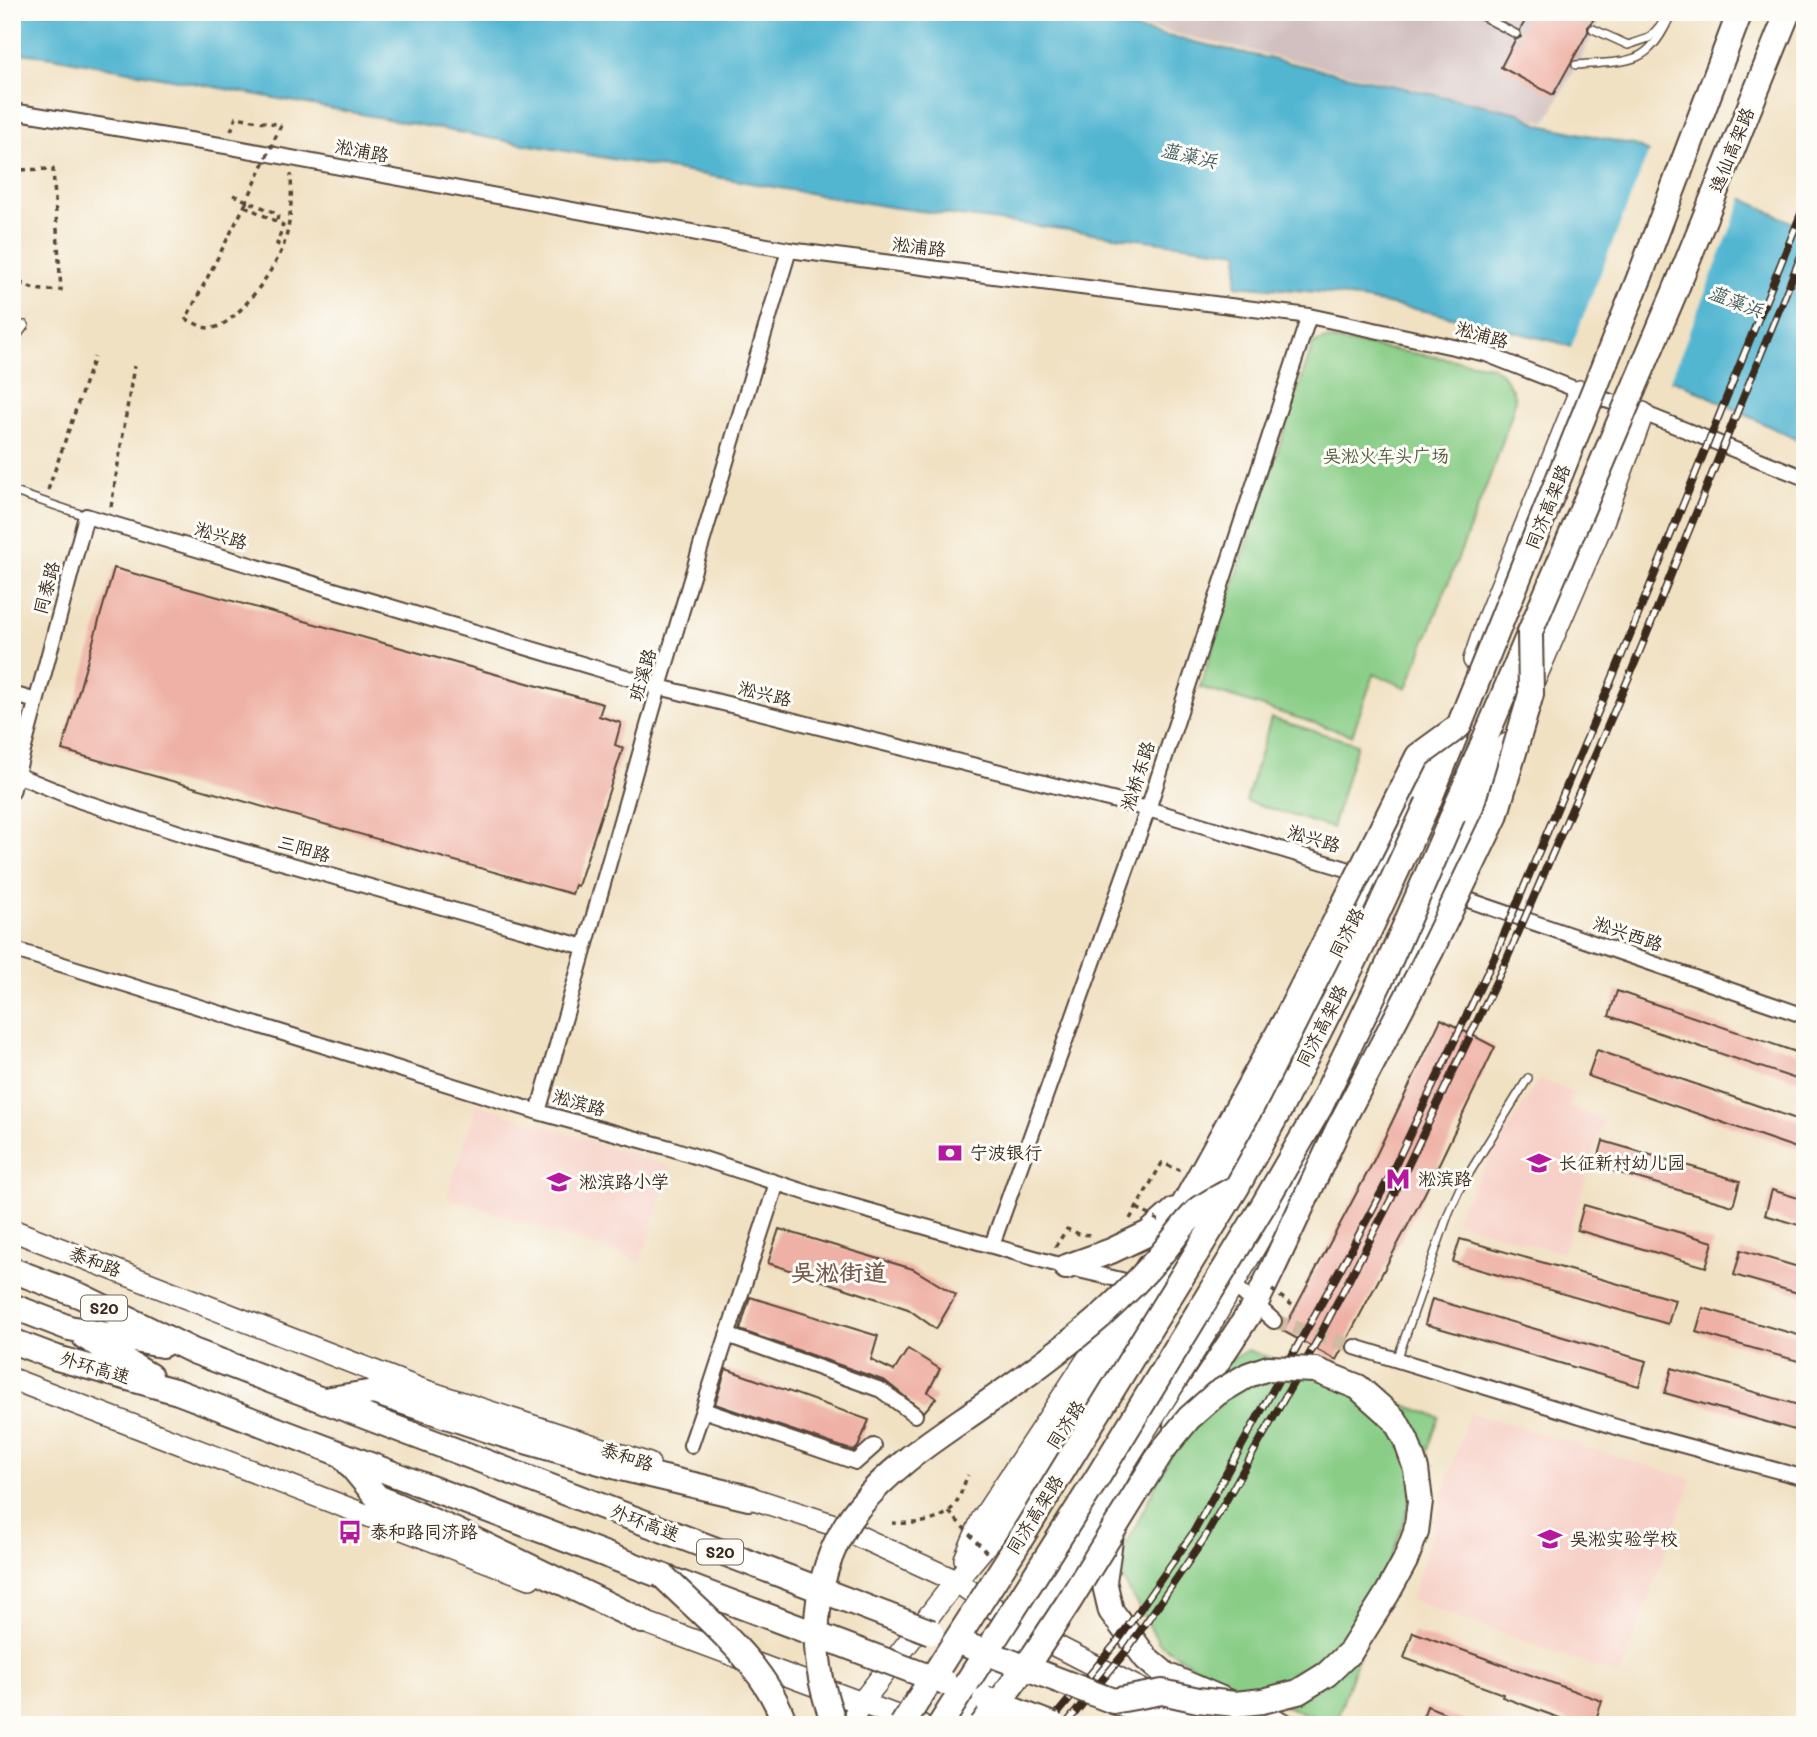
<svg xmlns="http://www.w3.org/2000/svg" width="1817" height="1737" font-family="Mali,'LXGW WenKai TC',sans-serif">
<style>
.built{fill:#f7d1c8}
.industrial{fill:#d2bfc0}
.green{fill:#89cd87;stroke:#627c52;stroke-width:2}
.water{fill:#53b6d1;stroke:#477078;stroke-width:2}
.pier{fill:#f1e1c3}
.building{fill:#efb1a5}
.lines{fill:none;stroke-linecap:round;stroke-linejoin:round}
.street-tunnel{stroke:#cdbca2;stroke-width:14;stroke-dasharray:14 7;stroke-linecap:butt}
.lane-casing{stroke:#564537;stroke-width:10}
.street-casing{stroke:#564537;stroke-width:18}
.primary-casing{stroke:#564537;stroke-width:24}
.highway-casing{stroke:#564537;stroke-width:28}
.path{stroke:#564537;stroke-width:3.5;stroke-dasharray:5 5;stroke-linecap:butt}
.lane{stroke:#fff;stroke-width:7}
.street{stroke:#fff;stroke-width:14}
.primary{stroke:#fff;stroke-width:21}
.highway{stroke:#fff;stroke-width:24}
.rail-casing{stroke:#3b2a1e;stroke-width:8}
.rail{stroke:#fdfcf7;stroke-width:5;stroke-dasharray:16;stroke-linecap:butt}
.highway-bridge-casing{stroke:#564537;stroke-width:28;stroke-linecap:butt}
.path-bridge{stroke:#564537;stroke-width:3.5;stroke-dasharray:5 5;stroke-linecap:butt}
.highway-bridge{stroke:#fff;stroke-width:24}
.labels{text-anchor:middle;stroke-width:6;stroke-linejoin:round;paint-order:stroke}
.shield{fill:#fdfcf7;stroke:#75695f;stroke-width:2}
.shield-label{font-size:16px;font-weight:bold;fill:#3b2a1e}
.street-label{font-size:18px;fill:#3b2a1e;stroke:#fdfcf7}
.park-label{font-size:18px;fill:#525b3e;stroke:#fdfcf7}
.poi-label{font-size:18px;fill:#3b2a1e;stroke:#fdfcf7;text-anchor:start}
.water-label{font-size:19px;font-style:italic;fill:#435b5d;stroke:#fdfcf7}
.district-label{font-size:24px;font-weight:bold;fill:#7a594d;stroke:#fdfcf7}
</style>
<rect width="100%" height="100%" fill="#fdfcf7"/>
<filter id="ink" filterUnits="userSpaceOnUse"><feTurbulence type="fractalNoise" baseFrequency=".0143" numOctaves="2"/><feDisplacementMap in="SourceGraphic" scale="14" xChannelSelector="R" yChannelSelector="G"/><feConvolveMatrix kernelMatrix="1 2 1 2 8 2 1 2 1" color-interpolation-filters="sRGB"/></filter>
<filter id="wash" filterUnits="userSpaceOnUse"><feTurbulence type="fractalNoise" baseFrequency=".00686" numOctaves="4" result="noise"/><feDisplacementMap in="SourceGraphic" scale="28" xChannelSelector="R" yChannelSelector="G"/><feGaussianBlur stdDeviation="1.57" result="paint"/><feColorMatrix in="noise" values="0 0 0 0 0 0 0 0 0 0 0 0 0 0 0 0 0 1.4 0 .05"/><feComposite in="paint" operator="in"/></filter>
<g filter="url(#wash)">
<rect width="100%" height="100%" fill="#f1e1c3"/>
<path class="built" d="M1539 1079 1573 1092 1568 1107 1604 1119 1563 1253 1462 1223 1456 1218 1460 1208Z
M477 1104 671 1167 641 1261 447 1197Z
M1469 1412 1692 1479 1620 1676 1411 1600Z"/>
<path class="industrial" d="M1080 12H1605L1546 122 1440 94Z"/>
<path class="green" d="M1326 339 1491 366 1502 373 1512 390 1515 398 1513 410 1496 461 1407 688 1374 674 1352 735 1200 687 1313 344Z
M1271 718 1357 744 1332 828 1246 801Z
M1247 1350 1439 1417 1335 1725 1242 1689 1190 1664 1159 1643 1122 1578 1120 1558 1211 1372Z"/>
<path class="water" d="M12 12H1071L1089 19 1519 113 1540 125 1634 145 1805 229V444L1684 384 1557 342 1435 313 1329 293 1236 285 1239 252 890 207 490 138 53 57 12 52Z"/>
<path class="pier" d="M1650 149 1744 195 1669 383 1570 350Z"/>
<g id="blocks">
<path class="building" d="M1530 12H1585L1595 18 1588 26V32L1553 95 1501 67 1515 40 1521 37 1520 30Z
M114 568 603 704 599 716 621 723 615 745 623 748 578 886 575 885 572 894 62 750Z
M1617 991 1805 1055V1082L1609 1016Z
M1441 1019 1495 1047 1425 1193 1336 1360 1283 1331 1371 1166Z
M1597 1050 1805 1122V1151L1588 1076Z
M1603 1141 1740 1181 1733 1206 1596 1166Z
M1772 1190 1805 1200V1227L1765 1215Z
M1584 1205 1713 1242 1706 1267 1577 1230Z
M779 1229 913 1269 956 1295 936 1329 908 1309 768 1263Z
M1460 1239 1675 1300 1668 1324 1453 1262Z
M1741 1250 1805 1269V1295L1734 1275Z
M750 1297 878 1336 871 1360 894 1371 908 1349 940 1369 928 1392 936 1398 924 1412 885 1381 740 1330Z
M1432 1299 1646 1361 1639 1386 1425 1324Z
M1703 1308 1805 1337V1363L1696 1332Z
M1672 1368 1805 1407V1433L1665 1393Z
M726 1369 869 1420 858 1447 854 1451 715 1404Z
M1413 1632 1602 1701 1594 1725H1579L1502 1697 1503 1694 1404 1658Z
M1427 1706 1472 1724V1725H1420Z"/>
</g>
</g>
<g filter="url(#ink)">
<use href="#blocks" fill-opacity="0" stroke="#564537" stroke-width="2"/>
<g class="lines">
<path class="street-tunnel" d="M1274 1321 1355 1347"/>
<g class="lane-casing">
<path id="lane" d="M1474 12 1516 34
M1593 29 1628 45 1649 38 1666 19
M1576 65C1631 60 1648 68 1672 12
M12 343 25 325
M12 491 86 516
M1397 1360 1449 1212 1460 1188 1528 1078"/>
</g>
<g class="street-casing">
<path id="street" d="M12 111 226 146 789 250 1309 316 1486 354 1580 391 1643 413 1805 478
M12 694 36 701
M17 775 81 801 192 837 585 947
M12 792 86 516 659 687 1148 809 1363 874
M1451 894 1805 1016
M12 949 538 1112 670 1148 817 1196 1066 1267 1138 1284
M538 1112 659 687 789 250
M777 1183 703 1410 856 1462 874 1446
M992 1245 1148 809 1309 316
M1234 1285 1274 1321
M727 1335 881 1390 915 1415
M1355 1347 1623 1429 1805 1478
M691 1445 703 1410"/>
</g>
<g class="primary-casing">
<path id="primary" d="M1474 660 1488 618 1580 391
M1532 686 1603 522 1643 413
M1200 1211 1243 1137 1375 877 1442 738
M12 1230 420 1389 649 1464
M12 1379 530 1578
M736 1493 834 1525 956 1581 1025 1630 1175 1707 1222 1725
M965 1559 982 1519 1127 1299
M628 1616 921 1725
M849 1725 862 1702 956 1581 996 1533 1140 1313 1182 1241
M966 1725 1103 1504 1124 1464 1205 1334 1309 1152 1383 1012 1507 744"/>
</g>
<g class="highway-casing">
<path id="highway" d="M1640 276 1740 12
M1676 289 1788 12
M1428 803 1459 726
M1453 815 1530 632
M1167 1235 1286 1019 1342 908
M1066 1267 1111 1251 1149 1233 1175 1210
M12 1270 81 1296 193 1351 509 1471
M12 1306 69 1328 162 1345
M1140 1313 1138 1284 1149 1266
M85 1337 150 1376
M12 1341 57 1358 178 1392 738 1605
M324 1400 374 1392 504 1435 621 1468 749 1498
M1176 1425 1256 1303 1272 1270
M342 1455 377 1497 456 1531 642 1621
M1111 1534 1104 1581 1111 1611 1146 1658 1166 1675 1282 1725
M1113 1701 1176 1725"/>
</g>
<path class="path" d="M231 131 236 117 281 125
M12 136 15 127
M12 170 53 169 61 290C41 291 19 291 12 268
M233 195 278 214 277 221
M246 203 186 319C194 322 203 329 211 328 236 327 277 266 284 244 291 223 292 196 291 174
M245 206 283 225 277 244 284 247
M48 490 94 357
M111 507 134 366
M1130 1219 1162 1163 1180 1170
M1055 1247 1067 1229 1079 1234 1092 1235
M892 1523C914 1524 945 1524 957 1501 962 1493 964 1483 968 1475"/>
<use href="#lane" class="lane"/>
<use href="#street" class="street"/>
<use href="#primary" class="primary"/>
<use href="#highway" class="highway"/>
<g class="rail-casing">
<path id="rail" d="M1048 1725 1117 1642 1193 1533 1341 1268 1390 1176 1494 958 1617 667 1805 204
M1065 1725 1127 1650 1204 1539 1317 1341 1400 1182 1506 961 1632 670 1805 246"/>
</g>
<use href="#rail" class="rail"/>
<g class="highway-bridge-casing">
<path id="highway-bridge" d="M1342 908 1418 756 1459 726 1640 276
M1272 1270 1337 1131 1431 951 1495 817 1531 694 1530 632 1676 289
M509 1471 931 1632
M663 1576C706 1619 767 1665 785 1725
M738 1605 945 1683
M964 1644 1113 1701 1162 1692 1198 1700 1235 1704 1263 1701 1298 1692 1327 1674 1351 1651 1387 1594 1405 1561 1416 1532 1420 1501 1416 1469 1406 1440 1395 1420 1358 1387 1315 1370 1268 1368 1248 1375 1216 1394 1189 1418 1162 1451 1070 1600 1034 1655 982 1725
M985 1699 1053 1725
M835 1725C806 1654 810 1569 858 1508 891 1466 938 1437 981 1407 1022 1379 1063 1349 1100 1317 1122 1297 1144 1275 1163 1252 1174 1239 1184 1223 1197 1211 1207 1202 1222 1196 1233 1189
M902 1725 1015 1548 1237 1187 1281 1107 1363 944 1428 803
M940 1725 1099 1475 1264 1204 1320 1107 1388 965 1453 815"/>
</g>
<path class="path-bridge" d="M246 203 281 125
M1137 1208 1161 1222
M1272 1290 1296 1308
M949 1512 988 1554"/>
<use href="#highway-bridge" class="highway-bridge"/>
</g>
</g>
<defs>
<g id="bank-bare" transform="scale(1.89)"><path d="M-6-4H6V4H-6ZM0-2.3a2.3 2.3 0 1 0 0 4.6a2.3 2.3 0 1 0 0-4.6Z" fill="#b5179e" stroke="#fdfcf7" stroke-width="2.5" paint-order="stroke"/></g>
<g id="school-bare" transform="scale(1.89)"><path d="M0-5L7-2L0 1L-7-2ZM-4 1L0 2.5L4 1V4Q0 6-4 4Z" fill="#b5179e" stroke="#fdfcf7" stroke-width="2.5" paint-order="stroke"/></g>
<g id="metro-bare" transform="scale(1.89)"><path d="M-5.5 5V-5H-3L0 0L3-5H5.5V5H3V-.5L0 4L-3-.5V5Z" fill="#b5179e" stroke="#fdfcf7" stroke-width="2.5" paint-order="stroke"/></g>
<g id="bus-bare" transform="scale(1.89)"><path d="M-5-6H5V4H4V6H2V4H-2V6H-4V4H-5ZM-3.5-4V0h7V-4ZM-3.5 1.2v1.5H-2V1.2ZM2 1.2v1.5H3.5V1.2Z" fill="#b5179e" stroke="#fdfcf7" stroke-width="2.5" paint-order="stroke"/></g>
</defs>
<g fill-rule="evenodd">
<use href="#bank-bare" x="950" y="1153"/>
<use href="#school-bare" x="1539" y="1163"/>
<use href="#metro-bare" x="1398" y="1179"/>
<use href="#school-bare" x="559" y="1182"/>
<use href="#bus-bare" x="350" y="1532"/>
<use href="#school-bare" x="1550" y="1539"/>
</g>
<g class="labels">
<g class="shield">
<rect x="81" y="1295.5" width="46" height="25" rx="5"/>
<rect x="697" y="1539.5" width="46" height="25" rx="5"/>
</g>
<g class="shield-label">
<text x="104" y="1314">S20</text>
<text x="720" y="1558">S20</text>
</g>
<g class="street-label">
<text transform="translate(1732 150) rotate(-68)" y="6">逸仙高架路</text>
<text transform="translate(362 151) rotate(11)" y="6">淞浦路</text>
<text transform="translate(919 247) rotate(7)" y="6">淞浦路</text>
<text transform="translate(1482 335) rotate(16)" y="6">淞浦路</text>
<text transform="translate(1548 507) rotate(-68)" y="6">同济高架路</text>
<text transform="translate(221 536) rotate(17)" y="6">淞兴路</text>
<text transform="translate(47 588) rotate(-75)" y="6">同泰路</text>
<text transform="translate(643 675) rotate(-74)" y="6">班溪路</text>
<text transform="translate(765 694) rotate(14)" y="6">淞兴路</text>
<text transform="translate(1138 776) rotate(-72)" y="6">淞桥东路</text>
<text transform="translate(1314 839) rotate(17)" y="6">淞兴路</text>
<text transform="translate(304 849) rotate(16)" y="6">三阳路</text>
<text transform="translate(1347 933) rotate(-63)" y="6">同济路</text>
<text transform="translate(1628 934) rotate(19)" y="6">淞兴西路</text>
<text transform="translate(1322 1026) rotate(-63)" y="6">同济高架路</text>
<text transform="translate(579 1103) rotate(16)" y="6">淞滨路</text>
<text transform="translate(95 1262) rotate(21)" y="6">泰和路</text>
<text transform="translate(95 1368) rotate(16)" y="6">外环高速</text>
<text transform="translate(1066 1425) rotate(-57)" y="6">同济路</text>
<text transform="translate(627 1457) rotate(18)" y="6">泰和路</text>
<text transform="translate(1035 1515) rotate(-58)" y="6">同济高架路</text>
<text transform="translate(645 1523) rotate(21)" y="6">外环高速</text>
</g>
<g class="park-label">
<text x="1386" y="462">吴淞火车头广场</text>
</g>
<g class="poi-label">
<text x="970" y="1159">宁波银行</text>
<text x="1559" y="1169">长征新村幼儿园</text>
<text x="1418" y="1185">淞滨路</text>
<text x="579" y="1188">淞滨路小学</text>
<text x="370" y="1538">泰和路同济路</text>
<text x="1570" y="1545">吴淞实验学校</text>
</g>
<g class="water-label">
<text transform="translate(1189 155) rotate(13)" y="7">蕰藻浜</text>
<text transform="translate(1736 301) rotate(21)" y="7">蕰藻浜</text>
</g>
<g class="district-label">
<text x="839" y="1281">吴淞街道</text>
</g>
</g>
<rect width="1817" height="1737" fill="none" stroke="#fdfcf7" stroke-width="42"/>
</svg>
